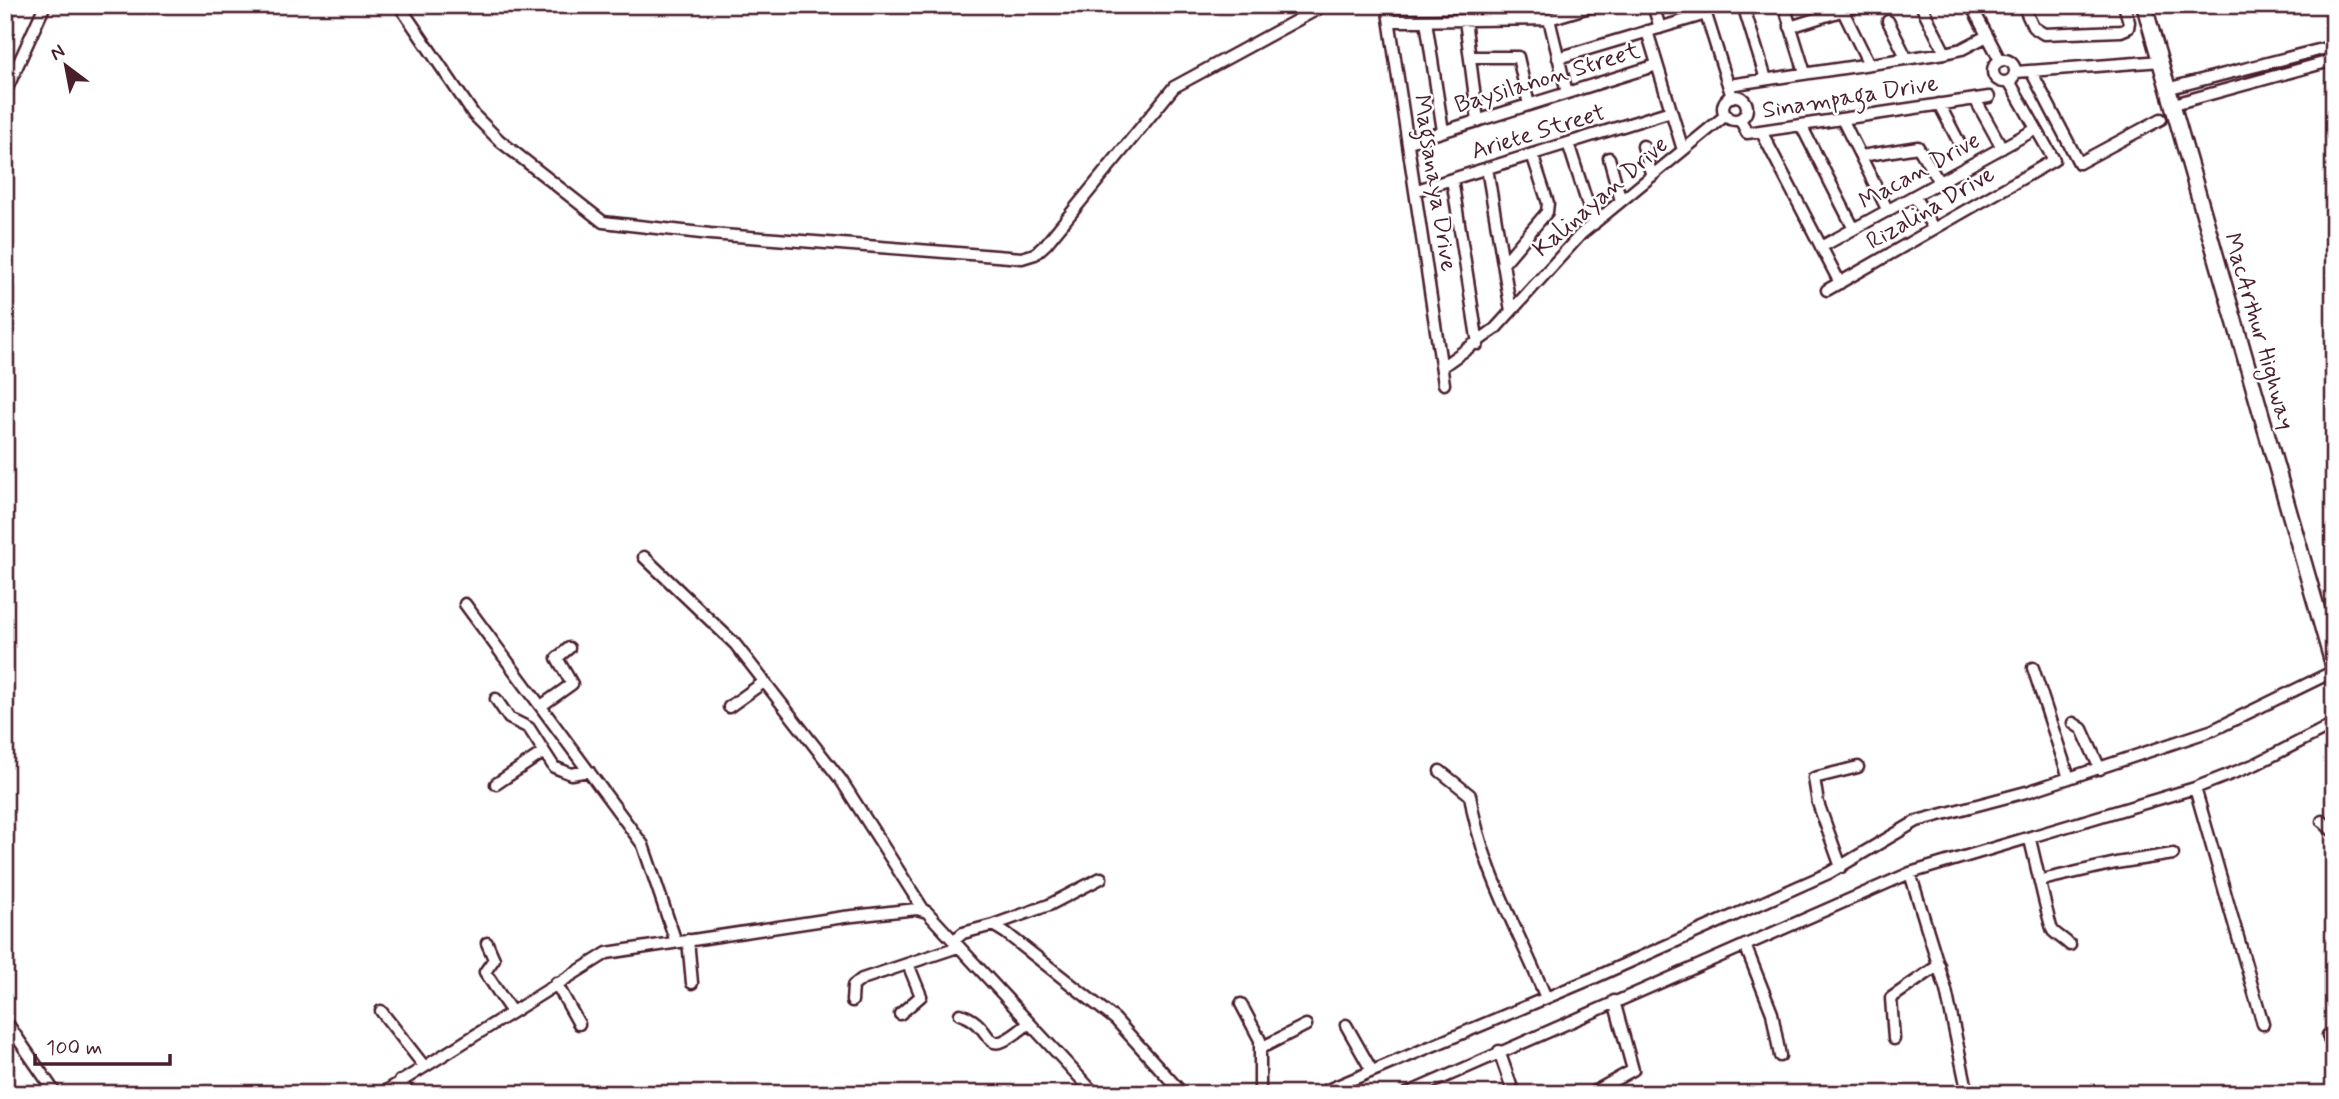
<svg xmlns="http://www.w3.org/2000/svg" width="2339" height="1099" font-family="Mynerve,sans-serif">
<style>
.lines{fill:none;stroke-linecap:round;stroke-linejoin:round}
.minor-casing{stroke:#4a1f2b;stroke-width:15}
.highway-casing{stroke:#4a1f2b;stroke-width:19}
.minor{stroke:#fff;stroke-width:10}
.highway{stroke:#fff;stroke-width:14}
.labels{text-anchor:middle;stroke-width:5;stroke-linejoin:round;paint-order:stroke}
.street-label{font-size:24px;fill:#4a1f2b;stroke:#fff}
</style>
<rect width="100%" height="100%" fill="#fff"/>
<filter id="ink" filterUnits="userSpaceOnUse"><feTurbulence type="fractalNoise" baseFrequency=".0143" numOctaves="2"/><feDisplacementMap in="SourceGraphic" scale="14" xChannelSelector="R" yChannelSelector="G"/><feConvolveMatrix kernelMatrix="1 2 1 2 8 2 1 2 1" color-interpolation-filters="sRGB"/></filter>
<g filter="url(#ink)">
<g class="lines">
<g class="minor-casing">
<path id="minor" d="M399 5 474 115 500 141 603 222 710 234 1022 258 1035 254 1046 244 1174 87 1325 5
M1387 5 1444 384
M1653 5 1660 28
M1703 5 1732 97
M1743 5 1766 79
M1784 5 1805 73
M1921 5 1945 53
M1971 5 2000 60
M2023 5 2033 27 2044 34 2121 31 2128 28 2129 22 2124 5
M1843 11 1869 64
M1549 19 1567 93
M1465 20 1478 121
M1390 21 1549 19 1596 5
M1426 21 1443 131
M1888 21 1907 59
M1790 27 1860 5
M1647 31 1683 150
M1470 57H1518L1529 105
M1558 58 1706 14
M1993 71a11 11 0 1 1 22 0a11 11 0 1 1-22 0Z
M2031 71 2079 163 2161 119
M2016 72 2162 61
M1729 85 1945 53 1962 49 1987 36
M2170 88 2334 46
M5 93 45 5
M1723 108a12 12 0 1 1 24 0a12 12 0 1 1-24 0Z
M1975 99 2002 148
M1939 104 1961 146
M2174 104 2334 60
M1740 119 1747 133 1989 97
M1842 119 1888 211
M1801 125 1854 229
M1761 131 1840 283
M1409 142 1657 65
M1568 143 1594 224
M1643 146 1652 176
M1861 156 1918 147 1939 182
M1609 158 1621 201
M1487 168 1511 311
M1452 179 1478 344
M1417 190 1671 111
M1914 196 1934 229
M1821 247 2036 129
M1503 264 1547 212 1548 203 1532 154
M1827 290 2054 160 2009 81
M1443 366 1495 329 1581 234 1726 115
M644 557 735 644 841 780 923 909
M465 604 643 845 676 942
M2033 668 2069 778
M496 699 509 718 529 728 554 767 571 774 589 771
M541 706 572 684 557 658 569 648
M729 707 764 682
M2073 723 2082 729 2100 769
M1440 771 1470 795C1480 865 1519 932 1546 998
M496 784 544 752
M2195 788 2263 1024
M2322 821 2334 832
M2030 840C2034 854 2049 926 2053 931 2058 936 2065 940 2070 945
M1841 867 1818 803 1814 778 1858 767
M1910 873 1946 990 1968 1094
M2042 880 2116 863 2173 854
M993 925 1049 905 1101 878
M688 940 692 983
M953 941 963 933 993 925 1006 933 1115 1019 1183 1094
M487 943 494 959 485 972 511 1011
M1745 945 1772 1013 1780 1056
M556 983 579 1024
M852 1001 853 986 862 979 958 947
M1241 1004 1260 1040V1094
M381 1011 424 1066
M900 1014 921 996 908 964
M960 1014C999 1026 978 1066 1029 1023
M5 1020 56 1094
M1346 1025 1372 1071
M2328 1035 2334 1053
M1894 1039 1891 998 1939 965
M1261 1048 1306 1025
M1499 1051 1514 1094
M400 1081 410 1094
M381 1094 607 953 844 917 917 909 927 912 1095 1094
M1318 1094 1596 977 1829 873 1917 821 2030 791 2213 730 2334 671
M1406 1094 1910 873 2195 788 2256 764 2334 724
M1590 1094 1633 1070 1614 1001"/>
</g>
<g class="highway-casing">
<path id="highway" d="M2144 5 2334 668"/>
</g>
<use href="#minor" class="minor"/>
<use href="#highway" class="highway"/>
</g>
</g>
<g class="labels">
<g class="street-label">
<text transform="translate(1547 77) rotate(-17)" y="8">Baysilanon Street</text>
<text transform="translate(1850 96) rotate(-9)" y="8">Sinampaga Drive</text>
<text transform="translate(1538 131) rotate(-17)" y="8">Ariete Street</text>
<text transform="translate(1919 170) rotate(-29)" y="8">Macan Drive</text>
<text transform="translate(1436 183) rotate(81)" y="8">Magsanaya Drive</text>
<text transform="translate(1600 196) rotate(-41)" y="8">Kalinayan Drive</text>
<text transform="translate(1930 207) rotate(-30)" y="8">Rizalina Drive</text>
<text transform="translate(2260 331) rotate(74)" y="8">MacArthur Highway</text>
</g>
</g>
<rect width="2339" height="1099" fill="none" stroke="#fff" stroke-width="28"/>
<rect x="14" y="14" width="2311" height="1071" fill="none" stroke="#4a1f2b" stroke-width="2.5" filter="url(#ink)"/>
<g transform="translate(66 66) rotate(328)" stroke="#ffffff" stroke-width="5" paint-order="stroke">
<path d="M0-5L12 26L0 18L-12 26Z" fill="#4a1f2b"/>
<text y="-10" font-size="19" font-weight="bold" text-anchor="middle" fill="#4a1f2b">N</text>
</g>
<path d="M35 1054v10h135v-10" fill="none" stroke="#4a1f2b" stroke-width="3.5"/>
<text x="46" y="1054" font-size="21" fill="#4a1f2b" stroke="#ffffff" stroke-width="5" paint-order="stroke">100 m</text>
</svg>
